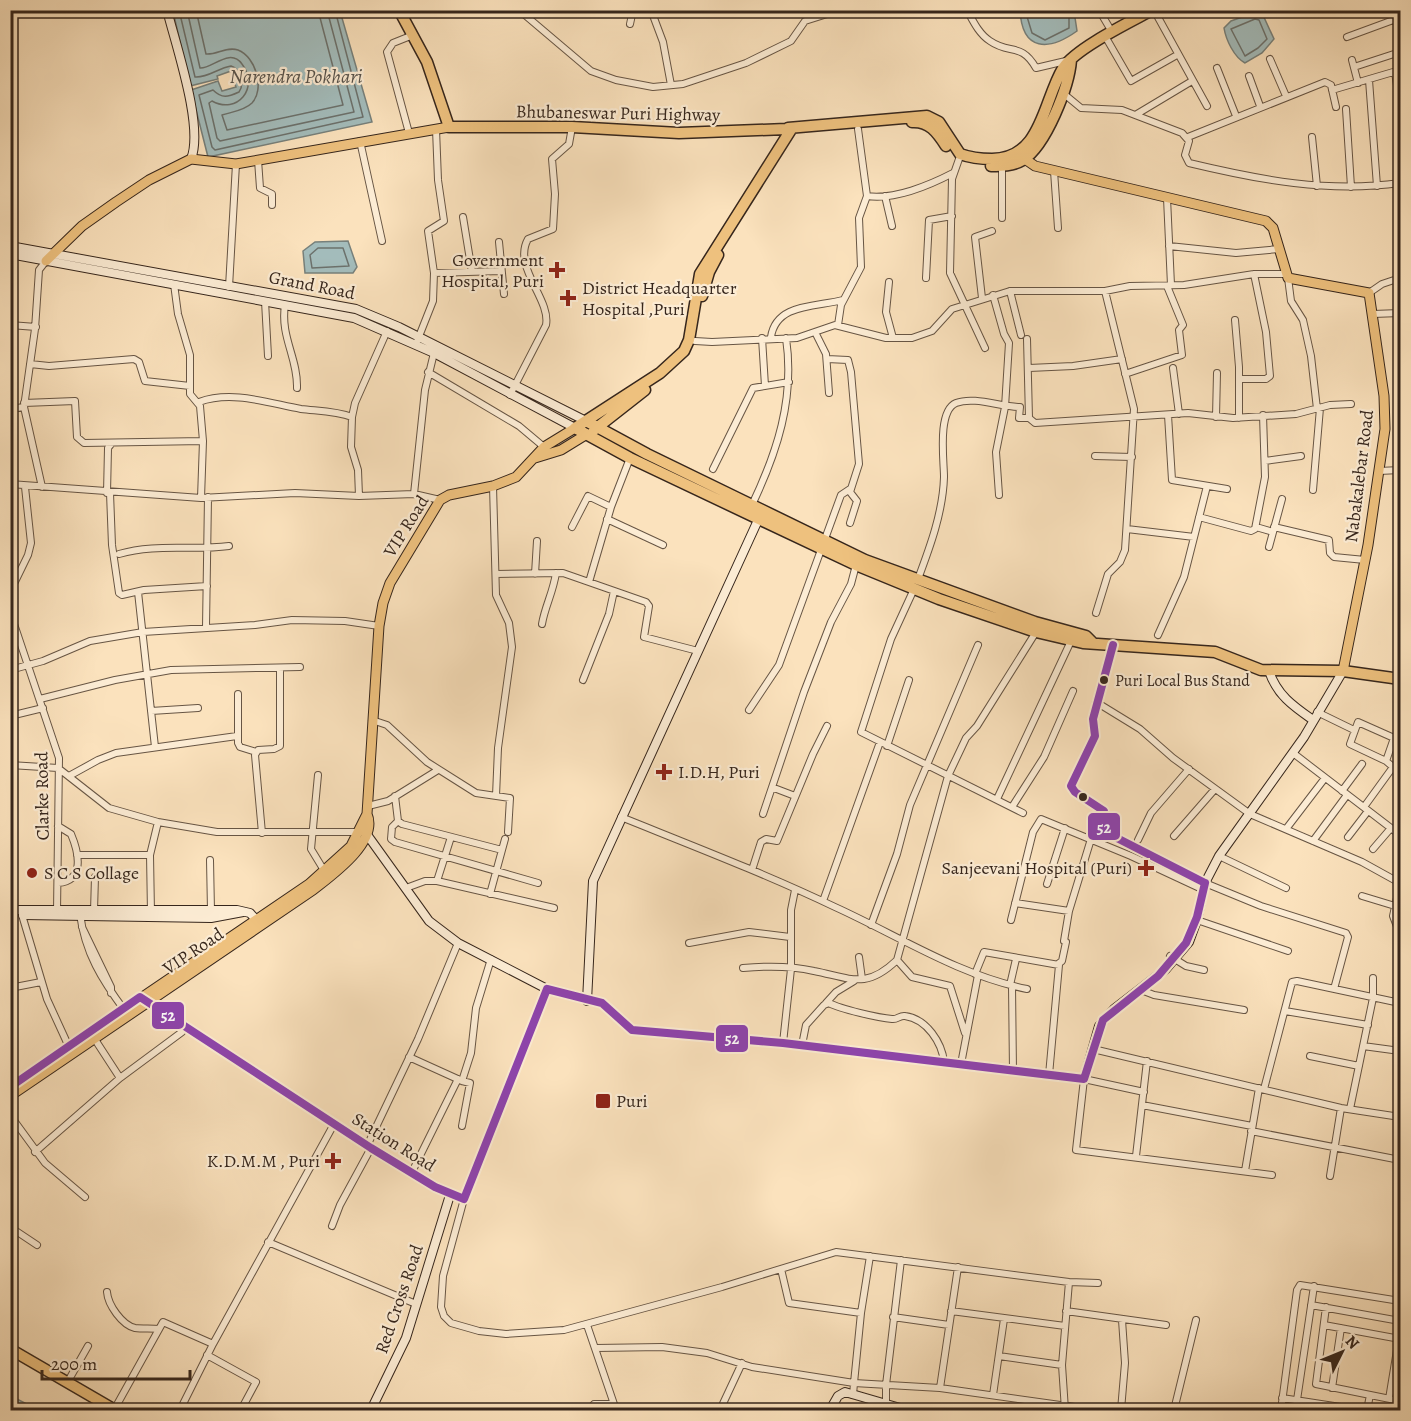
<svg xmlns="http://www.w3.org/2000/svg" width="1411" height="1421" font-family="Alegreya,serif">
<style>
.water{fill:#a3bcbb;stroke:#77807b;stroke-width:1.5}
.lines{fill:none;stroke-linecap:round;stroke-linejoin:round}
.shore{stroke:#6c716c;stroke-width:1.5}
.street-casing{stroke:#675544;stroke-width:8}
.secondary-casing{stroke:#36261c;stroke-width:10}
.primary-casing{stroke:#36261c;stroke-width:11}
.highway-casing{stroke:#36261c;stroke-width:13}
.street{stroke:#fcecd4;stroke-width:6}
.secondary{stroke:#fcecd4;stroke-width:8}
.primary{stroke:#eec17e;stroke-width:9}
.highway{stroke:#eec17e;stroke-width:10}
.bus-1-casing{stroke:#fcecd4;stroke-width:12}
.bus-1{stroke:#8e44ad;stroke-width:8}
.poi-dot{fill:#8f2418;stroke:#fcecd4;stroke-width:2}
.bus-dot{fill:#36261c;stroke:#fcecd4;stroke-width:2}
.labels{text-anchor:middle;stroke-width:4.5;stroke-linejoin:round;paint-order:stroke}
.bus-label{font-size:16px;fill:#36261c;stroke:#fcecd4;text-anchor:start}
.street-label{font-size:18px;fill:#36261c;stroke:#fcecd4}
.poi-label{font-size:18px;fill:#36261c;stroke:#fcecd4;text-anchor:start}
.water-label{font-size:20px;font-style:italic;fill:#57534c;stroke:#fcecd4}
.line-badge{stroke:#fcecd4;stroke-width:2}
.badge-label{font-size:16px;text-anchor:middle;font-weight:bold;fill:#fff}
</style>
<rect width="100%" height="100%" fill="#fbe2bd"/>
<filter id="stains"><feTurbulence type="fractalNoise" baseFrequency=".00333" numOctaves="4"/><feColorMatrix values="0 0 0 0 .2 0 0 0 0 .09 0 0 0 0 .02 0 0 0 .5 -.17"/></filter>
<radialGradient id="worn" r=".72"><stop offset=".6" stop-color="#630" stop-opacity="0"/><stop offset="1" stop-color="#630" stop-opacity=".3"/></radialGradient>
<path class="water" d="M1020 10 1074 11 1077 31C1049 51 1022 52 1020 10Z
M173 11H340L372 122 208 157 191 90 218 81 222 91 236 87 231 71 217 76 218 79 190 86Z
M1256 12 1262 13 1274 39 1262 53 1245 63C1234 57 1226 40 1224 28L1231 21Z
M348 241 357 267 353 273H305L303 251 315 242Z
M11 1396 25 1403 22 1410H11Z"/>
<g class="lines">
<path class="shore" d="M179 10 195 77C208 78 218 68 231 66 240 69 245 84 239 92 228 97 222 99 213 90L199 95 212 147 215 150 363 117 335 10
M187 10 200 68C212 69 230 47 242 64 260 88 237 115 212 101L209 103 217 138 220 141 354 112 327 10
M196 10 206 54C217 55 227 46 238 50 256 57 265 89 252 103 244 111 231 112 222 115L227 130 343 105 318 10
M1025 10 1032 33 1045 40 1069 28V10
M1255 19 1259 20 1267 39 1258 48 1245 56 1231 29Z
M318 248H343L349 266 312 268 310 255Z"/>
<g class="street-casing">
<path id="street" d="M51 10 52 12
M519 10 591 71 616 80 653 87 683 84 746 63 791 41 805 21 840 10
M651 10 663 42 671 85
M967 10C973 21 979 34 990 41 1010 55 1021 42 1036 68L1070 60
M1099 10 1112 32
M1154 10 1207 106
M1393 10 1400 32
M10 14 19 10
M630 24 633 10
M1105 36 1131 81 1177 55
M1347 37 1396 19
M1270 59 1286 96
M1352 60 1358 83
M1354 67 1400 52
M1217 68 1236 116
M1395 72 1400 106
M1249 76 1260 106
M1369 80 1377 186
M1332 90 1400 70
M1064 94 1081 108 1122 110 1182 133 1189 141 1185 155 1189 163C1260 180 1328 193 1400 183
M1346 109 1351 187
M1137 114 1192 81
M409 133 387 52 393 43 413 35
M1188 137 1325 82 1331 85 1336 107
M1312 137 1317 186
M360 141 382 241
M959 159 952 179 950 273 985 348
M258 160 260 188 272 194V205
M1002 166V218
M1054 171 1058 228
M867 196C894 200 930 185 953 173
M885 196 892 226
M1167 198 1171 285
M463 217 472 272
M499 242 504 294
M1169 246 1236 253 1279 249
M434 273 501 271
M926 278 929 220 952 216
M1288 278 1291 301 1303 320 1311 356 1317 409
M889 282 886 312 893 338
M174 284 178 314 190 355V394L200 406 203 441 201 498
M229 287 236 164
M1010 291 1021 335
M1369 293 1382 284 1400 278
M993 295 1004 334 1009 343 1005 407 996 452 999 495
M982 298 975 237 992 231
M265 301 268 356
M285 305C280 337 298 358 297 388
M1373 314 1400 313
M1235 320 1239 367V418
M10 325 36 327
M838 325 841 305 861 267 859 218 867 196 858 129
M815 332 826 354 829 393
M771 337C776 303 816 307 843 300
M762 338 765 386
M1027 339 1029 418 1035 423 1188 413 1233 418 1296 414 1330 405 1351 404
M695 341 712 342 797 338 835 325 886 338H912L932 331 952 309 1010 291H1105L1130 286 1184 285 1254 274H1285
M416 344 433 301 434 273 428 231 444 221 438 180 436 129
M827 359 848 360 851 372 859 464 850 492 857 501 850 523
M30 364 49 366 134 359 139 362 145 381 190 386
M1029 368 1073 366 1122 359
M1173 368 1179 414
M428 372 519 426 544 447
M1125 374 1182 355 1179 330 1183 325 1167 286
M1239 379H1266L1270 376 1266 332 1254 274
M510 395 546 325C551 299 512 267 528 239L553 229 555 194 552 159 569 144 572 127
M199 402C232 390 268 403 301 409 317 411 336 411 352 417L351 447 358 470 359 496
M24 403 75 401 77 437 84 443 203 441
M10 409 24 407
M1168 415 1172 480 1227 489
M352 417 355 403 387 331
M1216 417 1217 373
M1095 456 1132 457
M1265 461 1301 456
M713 469 753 388 789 382
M1379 471 1400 470
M10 484 201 498 295 493 359 496 414 494 440 500
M493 486 496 595 509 623 512 647 498 748 496 796
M42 487 24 407 35 329 39 270 46 261
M1313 490 1320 408
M107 493 108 448 112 443
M110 493 112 545 119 593 122 595 144 590 207 586
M414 494 425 390 434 353
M751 507C777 453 795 399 786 338
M1199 517 1251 531 1255 529 1265 477 1263 415
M607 519 663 545
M572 527 588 496 611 507
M1256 527 1273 532
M1274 527 1329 540 1330 553 1334 557 1365 560
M1127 529 1194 537
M1269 547 1282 499
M119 554C156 543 192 551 229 546
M496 574 563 573 646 602 649 606 644 637 698 651
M535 574 537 541
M918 579C930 547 943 512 944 477 944 461 937 411 956 403 974 396 1001 407 1020 407L1019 418H1029
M589 582 611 507 630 458
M914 589 891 639 861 732 1023 813
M10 592 28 555 31 543 25 487
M138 592 155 747
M10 612 59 758 57 912
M1096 613 1108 574 1120 562 1125 550 1134 409 1105 291
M542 624C545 606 553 593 556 573
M206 627 208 497
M1158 635 1184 577 1207 486
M10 670 43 661 90 641 143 632 255 625 292 620 345 621 379 626
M583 680 609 614 614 591
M238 694V743L240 747 256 752
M40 699 115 680 171 670 300 667
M1096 702 1140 729 1173 758 1250 814 1362 862 1400 883
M749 710 779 665 841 495 850 489
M151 711 198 708
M1317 712 1354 730
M10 716 43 708
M372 720 387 725 427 762 476 793 510 798 508 832
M887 746 909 680
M1293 753 1400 835
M10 765 58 768 109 808 158 822 217 832H360
M318 775 311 849 325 872
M69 776 98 760 116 753 237 736
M774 788 795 796
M1342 791 1362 764
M395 796 398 821 402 824 502 850
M997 799 1071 641
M368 806 388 801 438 770
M1012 807 1044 757 1073 691
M1364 807 1393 767 1386 761 1352 745 1350 744 1358 722 1394 738 1386 761
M763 814 804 692 831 622 851 584 856 565
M621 817C693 846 766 874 835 907 899 936 958 975 1027 989
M398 821 392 827 391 839 395 842 538 883
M1286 829 1325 778
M262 833 255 755 258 750 274 749 280 746V668
M1174 836 1215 789
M1348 837 1368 811
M1138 840 1151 813 1189 769
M1313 841 1347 795
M1373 849 1391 828
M77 855H150L151 913
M150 855 158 822
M1219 856 1286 888
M210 860 211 911
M752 870 761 842 766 839 777 841 813 754 827 726
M437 881 451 837
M58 883C85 881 79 853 71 834L58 826
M1205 883 1261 906 1346 933 1348 937 1334 989
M1047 884 1065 828
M1400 884 1393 916 1398 929V958L1400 971
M406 888 425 881H437L554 908
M490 894 505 839
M1362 896 1395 906
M823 901 880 742
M1015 903 1069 911 1091 839
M94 911 95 877
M80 914C85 953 102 980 125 1011
M22 915 47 999 69 1047
M1011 920 1033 832 1041 819 1131 856 1204 890
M1197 920 1288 951
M871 925 897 854 910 805 978 645
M82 927 111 987V993
M1064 941 1069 911
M689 943 749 932 790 937
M1170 956 1186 966 1204 970
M859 957 862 979
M897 960 912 977 950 986 965 1033
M1058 964 1062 961 1066 942
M743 968C766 966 792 966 814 971 850 978 866 990 897 960L948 776 966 738 977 726 1036 632
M975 974 984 952 1059 965 1049 1075
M1010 985 1016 959
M1012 986 1013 1071
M10 988 41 982
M1141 990 1154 995 1244 1010
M826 1003 836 992 854 981
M1399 1003 1400 981
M1285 1011 1368 1025
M94 1038 120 1078
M783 1043 791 969V910L795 890
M802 1045 806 1025 824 1005 829 1003C840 1009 879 1018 892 1019 897 1020 900 1015 905 1016 927 1019 942 1043 944 1062
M1363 1046 1400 1051
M1093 1049 1341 1108 1400 1117
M1310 1056 1359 1066
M409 1057 462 1081 471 1053 476 1008 491 959
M961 1064 978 975
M462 1081 470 1083 462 1126
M1264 1089 1292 982 1297 981 1400 1003
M1144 1092 1084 1079 1076 1150 1272 1175
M1142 1105 1252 1126
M1350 1109 1373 998V978
M10 1115 45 1163 85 1197
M1251 1131 1400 1160
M367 1146 418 1039 458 943
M35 1152 120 1078 182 1032
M1136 1156 1147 1061
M1245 1171 1259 1088
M412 1172 458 1079
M1330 1176 1341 1108
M464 1199 443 1276 441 1307 444 1316 451 1323 479 1331 506 1334 564 1330 722 1287 836 1252 1069 1282 1098 1283
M332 1226 340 1205 371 1148
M10 1227 37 1245
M268 1242 416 1304
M870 1256 861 1313 854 1383 940 1388 1096 1410
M781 1269 789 1303 861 1313
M107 1292C108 1305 122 1325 135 1328 143 1329 152 1328 159 1329
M1311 1305 1400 1321
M1326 1307 1316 1384 1400 1401
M951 1311 1065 1326
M1066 1311 1166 1325
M893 1317 949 1325
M587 1325 616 1410
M1324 1325 1400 1339
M596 1348 662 1347 707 1353 752 1367 854 1383 853 1395
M207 1355 256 1382 241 1410
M999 1356 1062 1365
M67 1383 88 1346
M940 1388 958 1267
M1332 1388 1341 1328
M993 1395 1004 1319
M1282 1398 1360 1410
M1389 1399 1399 1338
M1297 1400 1314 1286
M114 1410 163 1322 213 1344
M180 1410 213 1344 334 1124
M589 1410 594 1404H612
M720 1410 742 1363
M886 1410V1385L901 1260
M1016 1410 1023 1400
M1065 1410 1062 1365 1069 1282
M1121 1410 1125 1363 1122 1320
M1174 1410 1196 1320
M1281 1410 1297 1290 1300 1285 1400 1301
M1367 1410 1370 1395"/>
</g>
<g class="secondary-casing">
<path id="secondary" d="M167 10C176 46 204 127 191 159
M10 246 356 309 399 327 586 421
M10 254 354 318 434 353 575 428
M1269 671C1277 695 1293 706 1313 720
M368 836 429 921 458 943 547 989 602 1003 632 1030 783 1043 1084 1079 1099 1026 1114 1009 1166 969 1189 942 1197 920 1205 883 1219 856 1304 737 1343 671
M10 910H237L250 913 261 925
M23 915 211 918 243 912
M143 999 371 1148 435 1187 464 1199 547 989
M587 1001 593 881 759 518
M371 1410 406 1338 450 1195
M830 1410 838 1396 845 1392 907 1410"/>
</g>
<g class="primary-casing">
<path id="primary" d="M1019 155 1035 166 1266 221 1273 228 1288 278 1369 293 1384 396 1385 429 1368 545 1343 671
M46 261 82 226 116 202 149 180 191 159 236 164 449 127
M535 458 561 450 587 434
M10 1087 309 884 351 846 367 814
M10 1096 313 890C332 875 379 842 367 814L379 626 383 603 390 583 440 500 449 495 493 486 516 477 544 447 575 428"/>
</g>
<g class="highway-casing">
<path id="highway" d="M399 10 427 62 449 127H572L679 133 786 129
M912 122C929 121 937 132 946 146
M788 128 927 116 939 122 960 154C971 158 981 159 992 159 1042 159 1043 101 1063 68 1076 48 1130 22 1152 10
M792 128 700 274 689 340 684 351 660 373 575 428 630 458 856 565 939 599 1036 632 1083 643 1215 652 1261 670 1343 671 1400 679
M991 166C1001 166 1013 166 1023 160 1046 145 1069 87 1071 60
M702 296 709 272 718 255
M586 421 647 454 865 560 1035 622 1086 636 1093 643
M594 430 645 390
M10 1349 115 1410"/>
</g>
<use href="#street" class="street"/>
<use href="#secondary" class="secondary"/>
<use href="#primary" class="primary"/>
<use href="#highway" class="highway"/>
<g class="bus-1-casing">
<path id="bus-1" d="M1113 645 1093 719 1095 736 1071 786 1075 792 1104 811V829L1109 834 1205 883
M547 989 602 1003 632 1030 783 1043 1084 1079 1103 1020 1158 976 1186 943 1197 917 1205 883
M10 1087 140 997 371 1148 435 1187 464 1199 547 989"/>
</g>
<use href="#bus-1" class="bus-1"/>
</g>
<g class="poi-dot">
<path d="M554 261h6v6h6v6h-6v6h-6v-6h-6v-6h6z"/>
<path d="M565 289h6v6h6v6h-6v6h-6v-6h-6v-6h6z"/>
<path d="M661 763h6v6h6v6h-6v6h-6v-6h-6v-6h6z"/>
<path d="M1143 859h6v6h6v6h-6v6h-6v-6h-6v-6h6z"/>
<circle cx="32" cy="873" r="6"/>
<rect x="595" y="1093" width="16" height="16" rx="3"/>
<path d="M330 1152h6v6h6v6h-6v6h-6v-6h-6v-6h6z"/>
</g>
<g class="bus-dot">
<circle cx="1104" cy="680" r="5"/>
<circle cx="1083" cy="797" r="5"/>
</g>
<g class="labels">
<g class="bus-label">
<text x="1115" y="686">Puri Local Bus Stand</text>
</g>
<g class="street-label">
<text transform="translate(618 113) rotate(1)" y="6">Bhubaneswar Puri Highway</text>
<text transform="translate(312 285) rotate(11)" y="6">Grand Road</text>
<text transform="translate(1359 476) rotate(-83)" y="6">Nabakalebar Road</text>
<text transform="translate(406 526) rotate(-58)" y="6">VIP Road</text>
<text transform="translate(42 796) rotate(-91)" y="6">Clarke Road</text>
<text transform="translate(193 951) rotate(-34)" y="6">VIP Road</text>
<text transform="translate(394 1142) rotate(32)" y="6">Station Road</text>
<text transform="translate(399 1299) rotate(-71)" y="6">Red Cross Road</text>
</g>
<g class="poi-label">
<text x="544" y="266" text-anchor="end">Government<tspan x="544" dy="21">Hospital, Puri</tspan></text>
<text x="582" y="294">District Headquarter<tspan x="582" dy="21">Hospital ,Puri</tspan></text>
<text x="678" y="778">I.D.H, Puri</text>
<text x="1132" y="874" text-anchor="end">Sanjeevani Hospital (Puri)</text>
<text x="44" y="879">S C S Collage</text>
<text x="616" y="1107">Puri</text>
<text x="320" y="1167" text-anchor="end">K.D.M.M , Puri</text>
</g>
<g class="water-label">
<text x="296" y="83">Narendra Pokhari</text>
</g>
</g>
<g class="line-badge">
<rect x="1087" y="812" width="34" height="29" rx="6" fill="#8e44ad"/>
<rect x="151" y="1001" width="34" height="29" rx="6" fill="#8e44ad"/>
<rect x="715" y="1024" width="34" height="29" rx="6" fill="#8e44ad"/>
</g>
<g class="badge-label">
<text x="1104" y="833">52</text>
<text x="168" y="1021">52</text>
<text x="732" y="1044">52</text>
</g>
<rect width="1411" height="1421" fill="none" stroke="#fbe2bd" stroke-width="36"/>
<rect x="12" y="12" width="1387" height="1397" fill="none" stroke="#36261c" stroke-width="3"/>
<rect x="18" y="18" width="1375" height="1385" fill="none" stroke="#36261c" stroke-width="1.5"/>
<g transform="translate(1342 1352) rotate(47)" stroke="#fcecd4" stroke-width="4.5" paint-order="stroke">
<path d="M0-4.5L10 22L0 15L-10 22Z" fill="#36261c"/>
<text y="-9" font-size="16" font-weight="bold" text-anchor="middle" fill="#36261c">N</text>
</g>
<path d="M42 1370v9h148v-9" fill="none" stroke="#36261c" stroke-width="3"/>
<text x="51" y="1370" font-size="18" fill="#36261c" stroke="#fcecd4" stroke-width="4.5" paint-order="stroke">200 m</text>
<rect width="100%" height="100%" filter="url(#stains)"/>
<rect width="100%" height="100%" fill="url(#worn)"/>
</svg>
